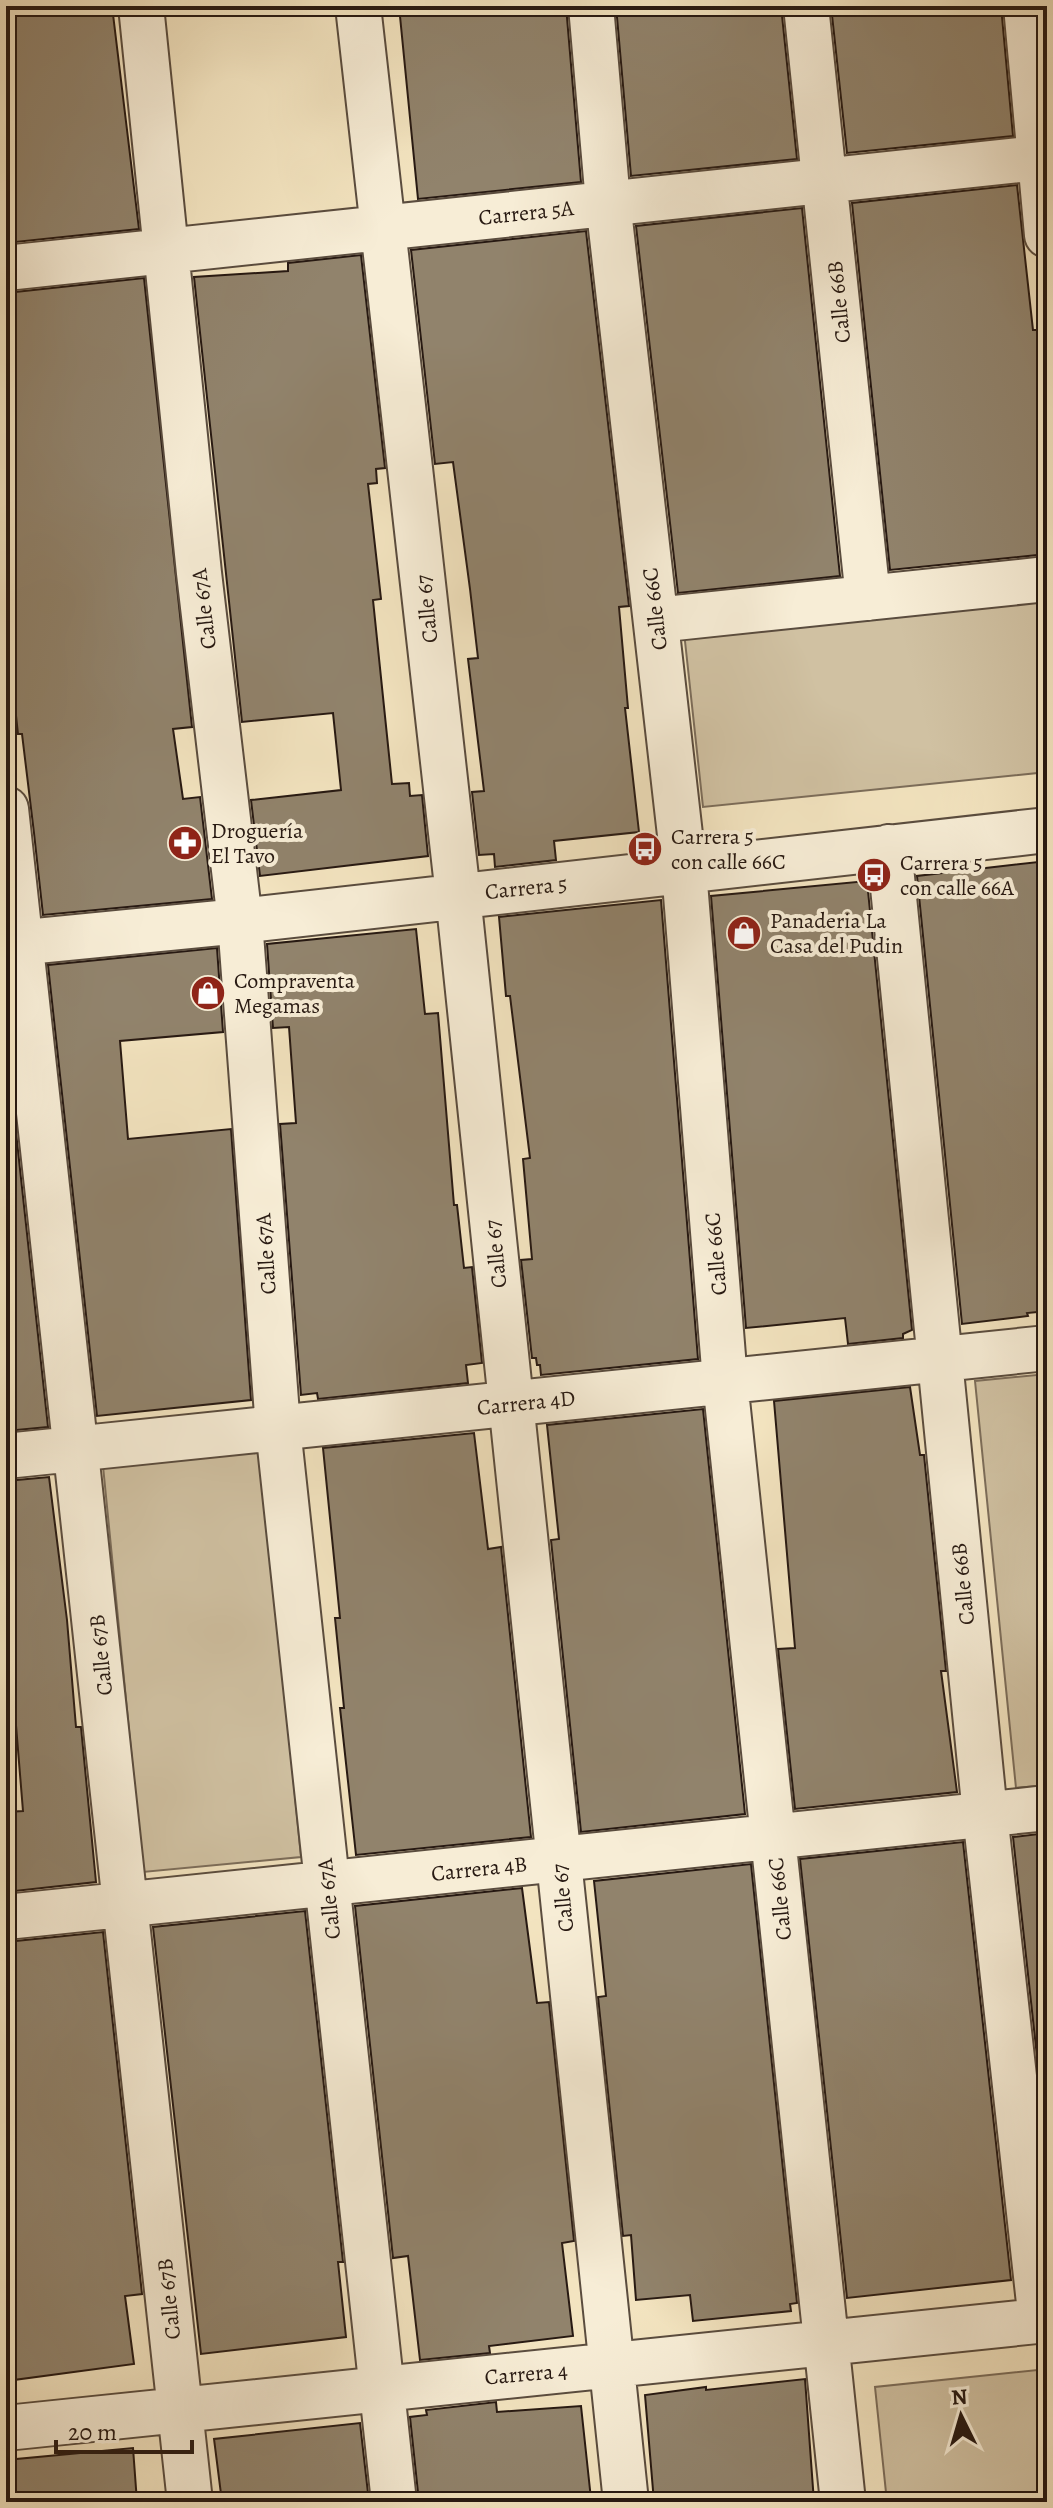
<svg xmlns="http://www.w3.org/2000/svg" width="1053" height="2508" font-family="Alegreya,serif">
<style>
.green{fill:#d0c1a2;stroke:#7c6d5a;stroke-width:2}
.building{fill:#91836c;stroke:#271912;stroke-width:2}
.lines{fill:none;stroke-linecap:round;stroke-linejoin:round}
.minor-casing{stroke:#5a4c3e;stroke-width:48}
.minor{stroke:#f7edd6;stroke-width:44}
.labels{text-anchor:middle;stroke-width:8;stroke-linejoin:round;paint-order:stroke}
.street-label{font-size:22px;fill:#271912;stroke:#f7edd6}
.poi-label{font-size:22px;fill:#271912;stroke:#f7edd6;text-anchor:start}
</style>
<rect width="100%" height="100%" fill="#f3e4c0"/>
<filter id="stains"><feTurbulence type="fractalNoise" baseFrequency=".0025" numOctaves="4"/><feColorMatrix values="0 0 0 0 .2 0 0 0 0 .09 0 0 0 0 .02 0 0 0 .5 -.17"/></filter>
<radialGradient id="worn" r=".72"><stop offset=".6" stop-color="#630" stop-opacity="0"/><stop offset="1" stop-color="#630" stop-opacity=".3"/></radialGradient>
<path class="green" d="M1047 596V772L703 807 684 632Z
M1047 1374V1785L1016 1788 975 1381Z
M261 1450 301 1857 143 1872 103 1466Z
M1047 2369V2502H887L875 2387Z"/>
<path class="building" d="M6 6H112L139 229 6 243Z
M399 6H566L581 182 418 199Z
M616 6H781L797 159 631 176Z
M831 6H1001L1013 136 847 153Z
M1017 185 1033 330H1043L1047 380V554L890 570 852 203Z
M802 208 840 576 678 593 636 226Z
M586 231 629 606 619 607 628 708H625L639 832 554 841 556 860 495 867 494 854 479 855 472 792 484 791 468 659 478 658 470 589 453 462 435 464 411 250Z
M361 255 385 468 376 469 377 483 368 484 381 599 373 600 392 784 409 783 410 796 422 795 428 856 260 876 251 800 341 790 333 713 242 722 194 277 288 271V263Z
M144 278 192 727 173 729 183 799 200 797 212 899 43 915 34 833 22 734H18L8 642H10L6 593V293Z
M1047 861V1311L1027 1313 1028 1316 962 1324 917 876Z
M867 881 912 1330 903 1334V1338L848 1344 845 1318 746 1328 711 896Z
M661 900 698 1359 541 1375 540 1365H537L536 1358H532L521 1260 532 1259 523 1159 530 1158 510 996H506L499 917Z
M416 929 425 1014 438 1013 454 1205H457L464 1268 472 1267 482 1363 466 1365 468 1383 318 1399 317 1393 301 1395 280 1124 296 1123 289 1027 273 1028 267 944Z
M217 948 223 1032 120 1041 128 1139 231 1129 251 1400 97 1416 48 965Z
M6 1040 48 1427 6 1431Z
M910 1387 920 1455H924L946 1671H941L957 1792 795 1809 778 1649 795 1648 774 1401Z
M703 1409 745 1814 581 1832 551 1540 559 1539 547 1425Z
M474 1433 488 1549 501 1547 531 1837 356 1855 340 1708H344L335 1618H340L323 1448Z
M49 1477 67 1620 76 1727H81L96 1882 6 1892V1812L23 1811 15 1713H12L6 1658V1481Z
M1047 1833V2148L1013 1837Z
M963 1842 1011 2280 847 2298 800 1859Z
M751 1864 797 2303 790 2304 791 2311 693 2321 690 2295 636 2300 631 2235 623 2236 598 1997 606 1996 594 1881Z
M522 1888 537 2003 549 2002 574 2241 562 2243 573 2336 489 2346 490 2353 420 2360 408 2256 393 2258 355 1906Z
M305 1911 343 2262H338L346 2337 201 2354 153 1927Z
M103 1932 142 2294 125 2296 134 2364 6 2381V1942Z
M805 2379 814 2502H654L645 2395 706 2387V2390Z
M496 2402 497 2412 581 2406 591 2499 557 2502H419L410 2417 427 2415 426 2410Z
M360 2423 369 2502H222L214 2439Z
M133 2448 137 2502H6V2460Z"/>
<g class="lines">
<g class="minor-casing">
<path id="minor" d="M141 6 199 573 240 921 278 1428 394 2502
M358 6 458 895 626 2502
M591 6 608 202 684 870 725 1381 843 2502
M806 6 868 598
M1026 6 1047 235
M6 268 1047 157
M656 620 1047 579
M6 809 190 2502
M889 847 985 1814 1041 2321
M6 944 240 921 1047 830
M6 1456 1047 1348
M6 1917 1047 1808
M6 2428 1047 2320"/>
</g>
<use href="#minor" class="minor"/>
</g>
<defs>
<g id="pharmacy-disc" transform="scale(1.8)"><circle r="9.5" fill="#8f2418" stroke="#f7edd6"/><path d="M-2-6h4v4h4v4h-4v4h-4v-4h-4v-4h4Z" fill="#fff"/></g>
<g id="bus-disc" transform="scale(1.8)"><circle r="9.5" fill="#8f2418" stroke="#f7edd6"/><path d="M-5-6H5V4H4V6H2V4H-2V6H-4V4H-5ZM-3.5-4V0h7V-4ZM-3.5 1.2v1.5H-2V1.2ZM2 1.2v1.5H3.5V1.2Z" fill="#fff"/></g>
<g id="shop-disc" transform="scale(1.8)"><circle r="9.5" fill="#8f2418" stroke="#f7edd6"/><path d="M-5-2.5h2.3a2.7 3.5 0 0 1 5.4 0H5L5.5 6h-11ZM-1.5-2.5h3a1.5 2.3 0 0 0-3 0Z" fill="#fff"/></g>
</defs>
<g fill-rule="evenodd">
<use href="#pharmacy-disc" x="185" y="843"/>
<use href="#bus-disc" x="645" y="849"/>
<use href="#bus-disc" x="874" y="875"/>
<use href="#shop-disc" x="744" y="933"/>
<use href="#shop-disc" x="208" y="993"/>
</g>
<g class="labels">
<g class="street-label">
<text transform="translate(526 212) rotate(-6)" y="8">Carrera 5A</text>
<text transform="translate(838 302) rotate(-96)" y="8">Calle 66B</text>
<text transform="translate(203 609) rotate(-97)" y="8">Calle 67A</text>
<text transform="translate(426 609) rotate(-96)" y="8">Calle 67</text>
<text transform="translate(654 609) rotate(-97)" y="8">Calle 66C</text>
<text transform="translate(526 887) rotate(-6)" y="8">Carrera 5</text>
<text transform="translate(265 1254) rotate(-94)" y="8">Calle 67A</text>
<text transform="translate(495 1254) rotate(-96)" y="8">Calle 67</text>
<text transform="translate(715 1254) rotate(-95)" y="8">Calle 66C</text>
<text transform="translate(526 1402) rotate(-6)" y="8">Carrera 4D</text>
<text transform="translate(962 1584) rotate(-96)" y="8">Calle 66B</text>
<text transform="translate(100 1655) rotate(-96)" y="8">Calle 67B</text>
<text transform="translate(479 1868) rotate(-6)" y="8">Carrera 4B</text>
<text transform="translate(562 1898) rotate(-96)" y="8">Calle 67</text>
<text transform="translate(328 1899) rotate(-96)" y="8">Calle 67A</text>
<text transform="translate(779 1899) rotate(-96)" y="8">Calle 66C</text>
<text transform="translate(168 2299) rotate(-96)" y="8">Calle 67B</text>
<text transform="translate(526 2373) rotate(-5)" y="8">Carrera 4</text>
</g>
<g class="poi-label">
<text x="211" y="838">Droguería<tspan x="211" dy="25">El Tavo</tspan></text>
<text x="671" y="844">Carrera 5<tspan x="671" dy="25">con calle 66C</tspan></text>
<text x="900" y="870">Carrera 5<tspan x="900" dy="25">con calle 66A</tspan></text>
<text x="770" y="928">Panaderia La<tspan x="770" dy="25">Casa del Pudin</tspan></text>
<text x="234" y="988">Compraventa<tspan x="234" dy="25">Megamas</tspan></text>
</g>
</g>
<rect width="1053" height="2508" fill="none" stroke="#f3e4c0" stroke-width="32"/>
<rect x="8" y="8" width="1037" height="2492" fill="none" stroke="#271912" stroke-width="4"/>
<rect x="16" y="16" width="1021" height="2476" fill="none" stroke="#271912" stroke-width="2"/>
<g transform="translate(961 2416) rotate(355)" stroke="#f7edd6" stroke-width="6" paint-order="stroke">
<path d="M0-6L14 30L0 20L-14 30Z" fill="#271912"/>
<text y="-12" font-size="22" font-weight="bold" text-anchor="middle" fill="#271912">N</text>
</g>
<path d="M56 2440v12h136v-12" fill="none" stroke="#271912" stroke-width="4"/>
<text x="68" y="2440" font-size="24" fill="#271912" stroke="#f7edd6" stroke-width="6" paint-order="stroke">20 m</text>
<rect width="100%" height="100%" filter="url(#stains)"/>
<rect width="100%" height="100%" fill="url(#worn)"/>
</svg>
